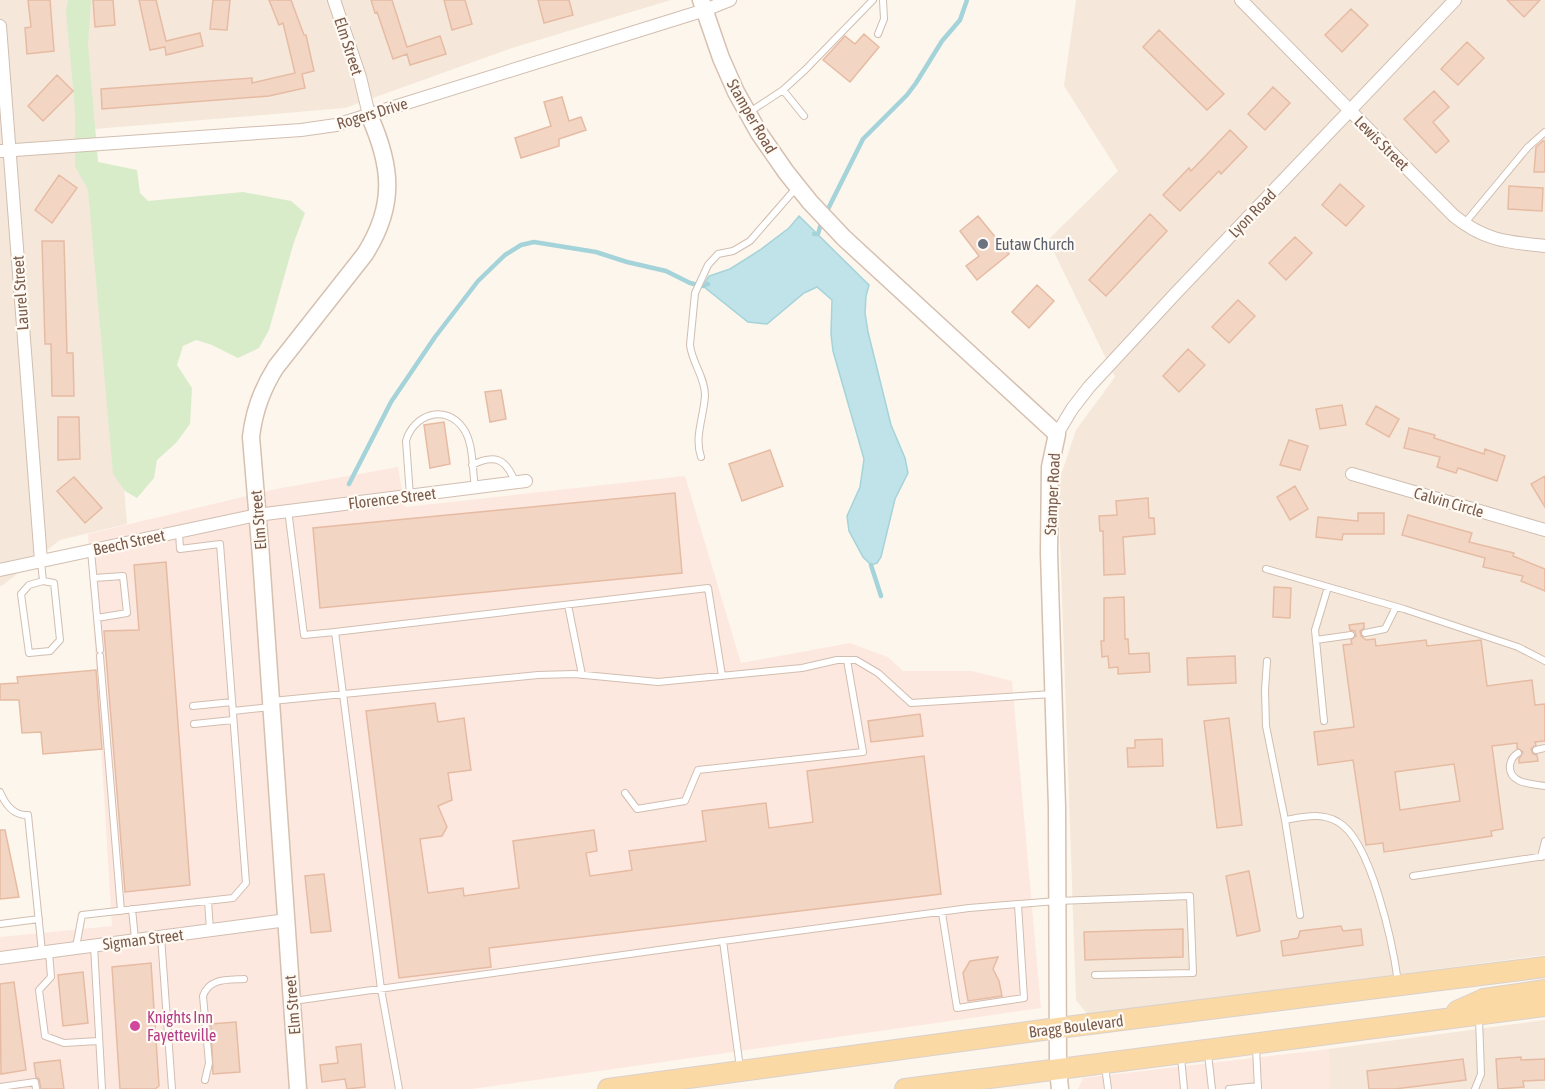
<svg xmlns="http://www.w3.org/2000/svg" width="1545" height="1089" font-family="'Asap Condensed',sans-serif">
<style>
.residential{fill:#f5e8da}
.commercial{fill:#fde8e0}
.green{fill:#d8ecc9}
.water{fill:#bfe3e8;stroke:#a5d3da;stroke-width:1.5}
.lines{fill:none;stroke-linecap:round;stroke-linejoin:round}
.stream{stroke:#a5d3da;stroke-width:4.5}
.building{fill:#f3d5c3;stroke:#e6bba3;stroke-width:1.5;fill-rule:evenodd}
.lane-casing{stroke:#d1beb0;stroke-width:8}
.street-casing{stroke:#d1beb0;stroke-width:14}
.secondary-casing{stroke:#d6c0b0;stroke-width:19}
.primary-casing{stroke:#dad1cd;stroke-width:22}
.lane{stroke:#fff;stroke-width:6}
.street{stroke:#fff;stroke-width:12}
.secondary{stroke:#fff;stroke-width:16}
.primary{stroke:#fbd9a5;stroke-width:20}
.worship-dot{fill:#6b7280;stroke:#fffaf3;stroke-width:2}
.hotel-dot{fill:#d1479c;stroke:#fffaf3;stroke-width:2}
.labels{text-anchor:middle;stroke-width:4.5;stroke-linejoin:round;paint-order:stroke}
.street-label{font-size:16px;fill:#7a5c4d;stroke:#fffaf3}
.worship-label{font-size:16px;fill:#5b616d;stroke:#fffaf3;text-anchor:start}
.hotel-label{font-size:16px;fill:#b23c85;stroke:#fffaf3;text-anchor:start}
</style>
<rect width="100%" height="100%" fill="#fdf6ec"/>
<path class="residential" d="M0 0H671L512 48 345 108 95 129 127 524 60 540 3 585 0 586Z
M1076 0H1545V955L1088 1015 1076 1000 1058 484 1076 430 1115 377 1048 240 1118 171 1064 86Z
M1545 1020V1089H1330L1329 1049Z"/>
<path class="commercial" d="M398 467 405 507 685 476 741 663 850 643 888 657 903 671H972L1012 681 1041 1008 472 1089H0V937L112 926 88 534 276 489Z
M1329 1049 1330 1089H1078L1083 1078Z"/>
<path class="green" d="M68 0H91L88 45 98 162 137 170 140 193 148 201 243 192 291 201 305 213 294 242 269 330 259 348 238 358 212 345 196 340 183 346 177 365 192 388 190 424 176 443 157 460 154 478 137 498 125 491 113 474 88 190 75 166V109L66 11Z"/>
<path class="water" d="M799 216 869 285 866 296 865 313 868 332 891 425 905 458 908 473 895 499 881 557 877 563 871 565 863 557 849 531 847 516 860 487 864 459 833 351 831 334 832 300 817 287 804 293 767 324 748 322 703 286 709 276 730 269 760 250 789 228Z"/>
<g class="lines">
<path class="stream" d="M826 213 863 139 907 95 916 83 942 41 960 20 967 0
M814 234H818L822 220
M349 484 391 402 435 337 478 281 505 255 521 245 534 242 596 252 627 262 666 271 690 283 703 286 708 284
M871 565 881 596"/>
</g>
<path class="building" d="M28 0H50L54 51 27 54 25 28 31 27Z
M93 0H113L115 25 95 27Z
M139 0H156L166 41 200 33 203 46 166 55 165 47 150 50Z
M213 0H230L227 30 210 29Z
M269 0H291L304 35H306L314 71 302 74 305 88 269 96 102 109 101 89 252 78V83L295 73 283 23 279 25Z
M371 0H392L407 47 440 36 446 54 410 65 407 54 393 59 377 12 375 13Z
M444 0H465L472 24 452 30Z
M538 0H569L573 15 544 23Z
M1507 0H1540L1524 17Z
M1351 9 1368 25 1342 52 1325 35Z
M1159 30 1224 94 1207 110 1143 47Z
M864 34 879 47 850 82 823 60 845 36 855 44Z
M1467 42 1484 58 1458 85 1441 69Z
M57 75 73 91 43 121 28 106Z
M1273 87 1290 103 1265 130 1248 114Z
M1434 91 1449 107 1433 122 1449 141 1436 153 1404 119Z
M562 97 569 121 581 117 586 130 559 139V146L521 158 515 138 551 126 544 102Z
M1230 130 1247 147 1221 174 1219 171 1180 211 1163 195 1189 168 1191 171Z
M1543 141H1545V172H1534L1536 147Z
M59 175 77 188 52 223 35 210Z
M1340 184 1364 206 1346 226 1322 205Z
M1509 186 1543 188 1542 211 1508 209Z
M1150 214 1167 231 1106 296 1089 280Z
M978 216 1009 254 977 280 966 266 979 256 960 231Z
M1295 237 1312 253 1286 280 1269 263Z
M42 241H64L67 353H73L74 396H52L51 344H45Z
M1037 285 1054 301 1029 328 1012 312Z
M1238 300 1255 316 1229 343 1212 327Z
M1188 349 1205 365 1179 392 1163 376Z
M501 390 506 419 490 422 485 392Z
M1342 405 1346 425 1320 429 1316 409Z
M1376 406 1399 419 1389 437 1366 424Z
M58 417H79L80 459 58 460Z
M444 422 450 464 430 468 424 425Z
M1409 428 1435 435 1434 438 1484 454 1485 449 1505 456 1497 481 1458 468 1456 473 1437 467 1440 457 1404 448Z
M1289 440 1308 446 1300 470 1280 465Z
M770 450 783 486 742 501 729 464Z
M1545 476V507L1531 484Z
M74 477 102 508 85 523 57 491Z
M1295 486 1308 509 1290 520 1277 497Z
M675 493 682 573 320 608 313 528Z
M1148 498 1149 518H1154L1155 534 1123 537 1125 574 1104 575 1103 531H1100L1099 516 1117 515 1116 501Z
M1358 513H1384V534H1343L1342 540 1316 537 1318 517 1358 521Z
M1408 515 1472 533 1469 542 1514 553 1513 556 1545 569V591L1521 581 1523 576 1483 567 1485 558 1402 535Z
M166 562 190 885 125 892 104 631 139 630 134 565Z
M1274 587 1291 588 1290 618 1273 617Z
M1124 597 1125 639H1128L1129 654 1149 653 1150 672 1118 674V667L1109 668 1108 656 1102 657 1101 641H1104V598Z
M1364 623V628L1360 631 1361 636 1366 640 1375 639 1376 646 1426 640 1427 646 1481 640 1487 686 1532 680 1535 705 1545 704V741L1535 742 1536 745 1531 749 1533 754 1537 755 1538 761 1519 763V759L1523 752 1517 748V743L1492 746 1503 829 1491 831 1492 836 1384 852 1383 843 1366 845 1353 760 1318 765 1314 732 1354 727 1343 645 1352 644 1351 640 1356 636 1355 631 1350 630 1349 625ZM1454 764 1460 801 1400 810 1395 772Z
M1235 656 1236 683 1188 685 1187 658Z
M96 670 102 749 43 754 41 732 22 733 19 700H0V684L18 683 17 677Z
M435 703 438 722 464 718 471 770 448 773 452 800 438 806 447 827 442 836 420 839 428 893 463 888 464 896 519 888 513 841 594 830 597 851 586 853 590 876 632 870 629 851 706 841 702 811 766 803 769 828 813 822 807 771 924 756 941 894 489 948 491 967 399 978 366 711Z
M920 714 923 736 871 742 868 721Z
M1229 718 1242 825 1217 828 1204 721Z
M1162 739 1163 766 1128 767 1127 748H1135V740Z
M0 830H5L19 897 0 899Z
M1249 871 1260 931 1237 936 1226 876Z
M324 874 331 931 311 933 305 876Z
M1341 926 1343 931 1361 929 1363 945 1283 956 1281 941 1298 938 1300 931Z
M1183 929V957L1085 960 1084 932Z
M998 957 993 969 999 981 1002 996 968 1001 963 973 970 961Z
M151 963 159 1086 155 1089H120L112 967Z
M83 972 88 1023 63 1026 58 975Z
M14 982 26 1070 1 1074 0 984Z
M236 1022 240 1072 213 1074 211 1024Z
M361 1044 365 1087 347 1089 345 1079 322 1082 320 1065 338 1063 336 1047Z
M1521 1057V1060L1545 1059V1080L1523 1081 1524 1087 1498 1089 1496 1059Z
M1463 1059 1466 1080 1395 1089H1369L1367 1071Z
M60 1060 64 1089H41L39 1079 36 1077 34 1063Z"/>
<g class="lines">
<g class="lane-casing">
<path id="lane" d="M878 34 884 19 883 0
M783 90 804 116
M748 113 783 90 805 70 873 0
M1464 224 1528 147 1545 132
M701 457C694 436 704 417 705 395 705 377 692 363 690 345L695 293 708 265 718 254 733 251 750 241 797 187
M472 465C494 454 506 458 515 482
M410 496 406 441C413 415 445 403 463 428 474 443 472 470 475 487
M288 510 304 635 335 632 381 989 399 1089
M91 551 100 650
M41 562 43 581 29 585 21 594 29 653 50 651 60 640 54 583 43 581
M1266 569 1404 609 1518 647 1545 661
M94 578 123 576 127 613 97 618
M568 605 582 675
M335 632 708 588 722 676
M1365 633 1385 629 1396 607
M1316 640 1351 635
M100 656 121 911
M1267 661 1265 690 1266 726 1285 820
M272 701 538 675 574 674 658 682 802 668 837 660H856L878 673 911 703 1053 694
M193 706 232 702
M233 711 271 707
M1324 721 1315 630 1328 587
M194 724 233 720
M1536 750 1545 748
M1518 753C1513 756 1511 759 1510 765 1508 784 1532 784 1545 786
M0 792C5 804 14 816 28 815L42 952
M625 793 637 809 685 801 698 770 863 752 847 660
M1541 857 1545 841
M1413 876 1545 856
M208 901 210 930
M132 909 135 939
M942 913 957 1008 1024 998 1018 905
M1300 915 1285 820C1303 817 1321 812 1338 822 1371 840 1393 945 1398 982
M0 924 39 919
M161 937 172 1089
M723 941 969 908 1057 901 1190 896 1193 973 1095 975
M94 946 102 1089
M76 947 82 915 233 898 246 883 220 544 180 549 179 532
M49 952 51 977 39 990 45 1036 64 1043 98 1041
M293 1001 723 941 740 1068
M1256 1048 1258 1089
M1208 1054 1212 1089
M1181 1057 1184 1089
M1105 1066 1108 1089
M205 1080 209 1063 203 996C209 978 227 980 244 979
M0 1087 35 1082 36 1089
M1229 1089 1258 1086
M1475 1089 1481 1074 1479 1019"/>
</g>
<g class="street-casing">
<path id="street" d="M334 0 360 77 369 115
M1241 0 1454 216C1485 241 1508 242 1545 246
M0 26 41 561
M0 151 301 130 336 125 705 10 730 0
M1057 434 1072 409 1089 387 1175 294 1455 0
M1352 474 1545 530
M0 570 257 515 526 481
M0 958 287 920"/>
</g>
<g class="secondary-casing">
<path id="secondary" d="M701 0 721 58 736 92 759 133 786 172 810 202 844 238 1057 434 1050 467 1049 553 1057 807 1058 1069 1060 1089
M298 1089 261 557 251 437C254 410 262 389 276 367L365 254C396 205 392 166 369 115"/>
</g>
<g class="primary-casing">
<path id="primary" d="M1457 1011 1484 999 1545 990
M608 1089 1058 1028 1545 967
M905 1089 1545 1006"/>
</g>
<use href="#lane" class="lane"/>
<use href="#street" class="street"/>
<use href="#secondary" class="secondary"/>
<use href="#primary" class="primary"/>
</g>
<circle class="worship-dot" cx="983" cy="244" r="6"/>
<circle class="hotel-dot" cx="135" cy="1026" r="6"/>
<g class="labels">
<g class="street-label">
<text transform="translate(349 46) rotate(72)" y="6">Elm Street</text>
<text transform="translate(372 113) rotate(-17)" y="6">Rogers Drive</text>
<text transform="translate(752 116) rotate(60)" y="6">Stamper Road</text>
<text transform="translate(1382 143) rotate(45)" y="6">Lewis Street</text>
<text transform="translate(1252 213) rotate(-46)" y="6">Lyon Road</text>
<text transform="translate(20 293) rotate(-94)" y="6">Laurel Street</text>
<text transform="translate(1052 494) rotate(-87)" y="6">Stamper Road</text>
<text transform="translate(392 498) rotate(-7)" y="6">Florence Street</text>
<text transform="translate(1449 502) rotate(16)" y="6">Calvin Circle</text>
<text transform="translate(258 520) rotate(-95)" y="6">Elm Street</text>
<text transform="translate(129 542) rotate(-12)" y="6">Beech Street</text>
<text transform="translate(143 939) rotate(-7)" y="6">Sigman Street</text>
<text transform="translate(292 1005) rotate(-95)" y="6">Elm Street</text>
<text transform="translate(1076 1026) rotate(-7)" y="6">Bragg Boulevard</text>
</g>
<g class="worship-label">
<text x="995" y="250">Eutaw Church</text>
</g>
<g class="hotel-label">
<text x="147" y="1023">Knights Inn<tspan x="147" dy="18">Fayetteville</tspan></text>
</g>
</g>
</svg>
